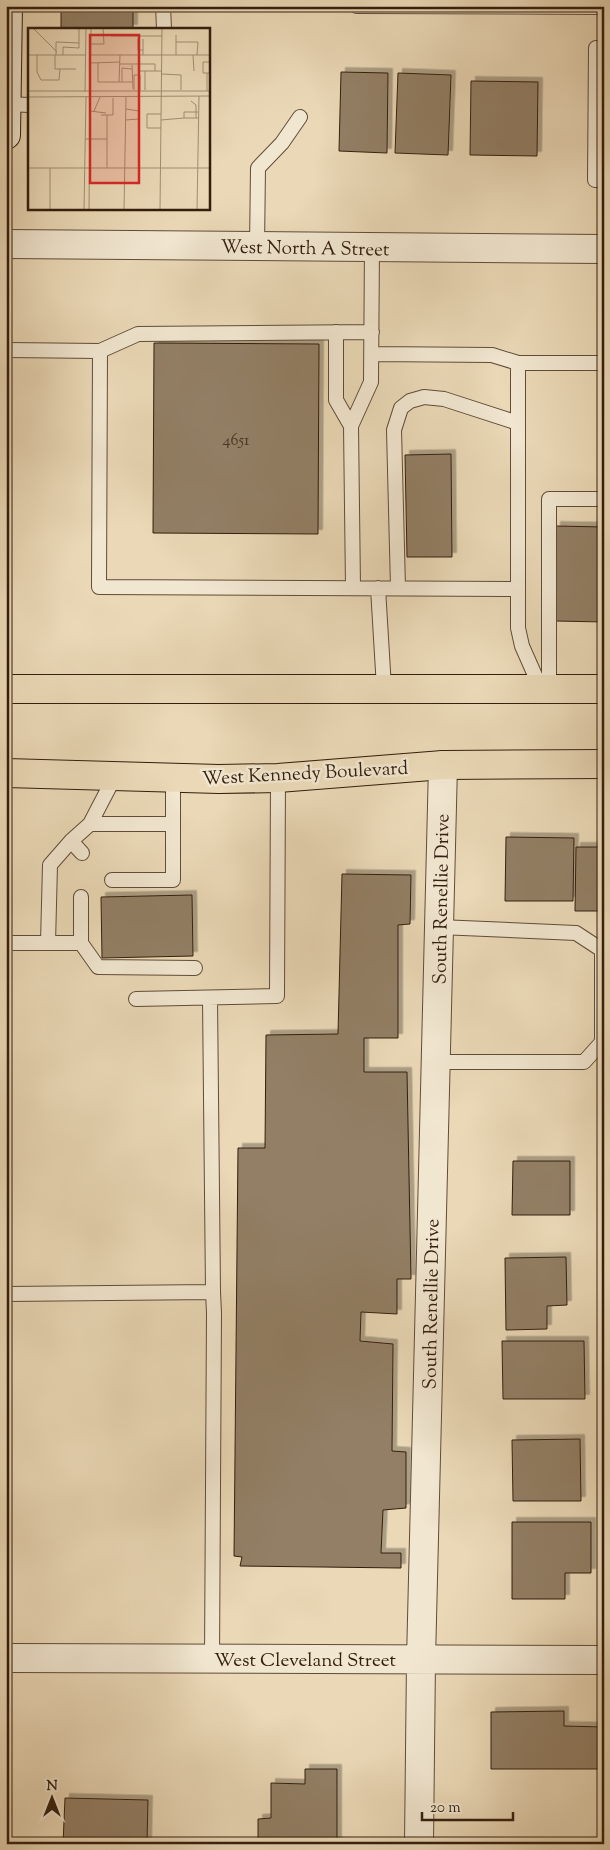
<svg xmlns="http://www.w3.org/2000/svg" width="610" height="1850" font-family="'Sorts Mill Goudy',serif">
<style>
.building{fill:#927f65;stroke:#331e0e;filter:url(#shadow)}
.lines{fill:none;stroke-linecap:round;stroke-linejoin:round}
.service-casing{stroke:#614c38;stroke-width:16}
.minor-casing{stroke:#614c38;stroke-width:30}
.secondary-casing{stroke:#331e0e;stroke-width:30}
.primary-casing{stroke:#331e0e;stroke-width:30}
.service{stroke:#f1e6d0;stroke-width:14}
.minor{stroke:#f1e6d0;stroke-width:28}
.secondary{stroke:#f1e6d0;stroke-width:28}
.primary{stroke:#ead8b6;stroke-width:28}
.labels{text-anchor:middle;stroke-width:5;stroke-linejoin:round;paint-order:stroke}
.number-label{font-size:16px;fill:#4b3624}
.street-label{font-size:19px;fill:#331e0e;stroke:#f1e6d0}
.inset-road{fill:none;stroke:#a18e73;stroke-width:1}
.view{fill:#d62828;fill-opacity:0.15;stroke:#d62828;stroke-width:2.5}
.inset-edge{fill:none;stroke:#331e0e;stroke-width:2.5}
</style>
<defs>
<filter id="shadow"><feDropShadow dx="4.5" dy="-4.5" stdDeviation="0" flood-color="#0004"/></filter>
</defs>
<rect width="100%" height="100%" fill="#ead8b6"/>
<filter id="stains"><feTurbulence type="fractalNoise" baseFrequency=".004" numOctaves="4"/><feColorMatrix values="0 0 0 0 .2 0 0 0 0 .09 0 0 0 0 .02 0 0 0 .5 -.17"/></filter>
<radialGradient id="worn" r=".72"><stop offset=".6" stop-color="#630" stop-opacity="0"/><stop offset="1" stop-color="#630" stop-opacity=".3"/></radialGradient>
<path class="building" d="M61 6H133V29H61Z
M341 72 388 73 387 153 339 151Z
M398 73 451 75 448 155 395 153Z
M471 81 538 82 537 156 470 155Z
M154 343 319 344 318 534 153 533Z
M451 454 452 557H407L405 455Z
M556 526 604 527V622L556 621Z
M506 837 574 838 573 901H505Z
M576 847H604V911H575Z
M342 874 411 875 410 924 398 925V1038H364V1072H407L411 1279H397V1314L361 1312 360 1341 393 1344 392 1451 406 1452V1508L383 1510 381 1553H401V1568L240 1566 242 1557 234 1556 238 1148H265L266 1035 338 1034Z
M192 895 193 956 102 958 101 897Z
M513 1161H570V1215H512Z
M566 1257 567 1305 547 1306V1329L506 1330 505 1258Z
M502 1341H584L585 1399H503Z
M580 1439 581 1501H513L512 1440Z
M512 1522H591V1573H565V1599H512Z
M564 1711V1726L604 1727V1769H491V1712Z
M305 1769H337V1844H258V1819L271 1818V1783L305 1784Z
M65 1798 148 1800 147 1842 63 1844Z"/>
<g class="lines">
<g class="service-casing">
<path id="service" d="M163 6 164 29
M357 6 604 7
M596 48 595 180H604
M7 104 29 105
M257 246 258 168 282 143 300 117
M336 332V400L351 426
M6 350 100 351 138 334 372 332
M100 351 99 587 517 589
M372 354 492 355 518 363H604
M518 363V628L522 646 541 689
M353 588 351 426 371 382 372 247
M378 588 384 688
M398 588 394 430 401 408 410 401 424 397 444 399 518 423
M549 689V499H604
M90 824H173
M71 841 82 853
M112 880H173V777
M6 943H81L98 967 195 968
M48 943 50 865 71 841 90 824 115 776
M81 943V897
M136 999 277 996 278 778
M436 1062H584L602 1042V950L576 933 439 927
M6 1294 213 1292 210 998
M212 1659 214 1313 213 1292"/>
</g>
<g class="minor-casing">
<path id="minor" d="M6 244 604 249
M6 1658 604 1660
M419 1844 421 1660 443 765"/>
</g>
<g class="secondary-casing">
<path id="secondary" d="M6 135 8 6"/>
</g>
<g class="primary-casing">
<path id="primary" d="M6 689H604
M6 773 219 779 278 778 443 765 604 764"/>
</g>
<use href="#service" class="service"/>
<use href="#minor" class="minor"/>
<use href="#secondary" class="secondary"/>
<use href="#primary" class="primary"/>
</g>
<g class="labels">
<g class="number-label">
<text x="236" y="445">4651</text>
</g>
<g class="street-label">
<text transform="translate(305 247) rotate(1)" y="7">West North A Street</text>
<text transform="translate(305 772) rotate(-3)" y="7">West Kennedy Boulevard</text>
<text transform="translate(440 899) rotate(-89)" y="7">South Renellie Drive</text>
<text transform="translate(430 1304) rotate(-89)" y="7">South Renellie Drive</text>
<text x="305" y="1666">West Cleveland Street</text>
</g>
</g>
<g transform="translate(28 28)">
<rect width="182" height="182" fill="#ead8b6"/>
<path class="inset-road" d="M5 0 29 24M83 8H134M110 11V22H115M115 11V27M148 14H170L169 27M63 16H76L75 0M0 27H58M9 27V44L13 52H31L32 41M27 27V41H48M28 27V14L51 15M35 27V19L51 20V0M63 27H183M148 27V7M165 27 166 43M183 34H175V45H183M63 35 92 34M70 35V54H104M92 36H127V43M111 36V43H134M104 37 105 61M179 45V63M134 46 153 47V62M91 54 92 27M94 54V40L104 41M106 62V47H112V62M117 62V43M0 63H183M57 64 58 0M62 64 63 0M0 69 183 68M163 73 168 77V90M62 83 78 85M66 83 72 69M73 87H85V70M170 90H156V84H170M97 92 111 91V83L98 81M133 92 156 90M133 100H119V86H133M57 111H79V87M0 140H183M79 140V111M22 182V140M56 182 58 69M61 182 62 69M96 182 98 69M132 182 134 0M169 182 171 68"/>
<path class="view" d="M62 7H111V155H62Z"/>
<rect width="182" height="182" class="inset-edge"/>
</g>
<rect width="610" height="1850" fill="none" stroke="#ead8b6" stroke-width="25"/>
<rect x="8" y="8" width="595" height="1835" fill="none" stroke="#331e0e" stroke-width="2.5"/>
<rect x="12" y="12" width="585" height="1825" fill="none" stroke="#331e0e"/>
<g transform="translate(52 1798)" stroke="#f1e6d0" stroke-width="4" paint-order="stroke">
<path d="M0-4L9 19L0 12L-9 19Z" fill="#331e0e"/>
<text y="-8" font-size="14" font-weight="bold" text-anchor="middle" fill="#331e0e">N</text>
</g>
<path d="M422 1812v8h91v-8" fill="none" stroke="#331e0e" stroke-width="2.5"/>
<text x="430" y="1812" font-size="15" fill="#331e0e" stroke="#f1e6d0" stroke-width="4" paint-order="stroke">20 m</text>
<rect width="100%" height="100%" filter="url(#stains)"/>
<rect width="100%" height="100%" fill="url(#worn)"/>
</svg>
